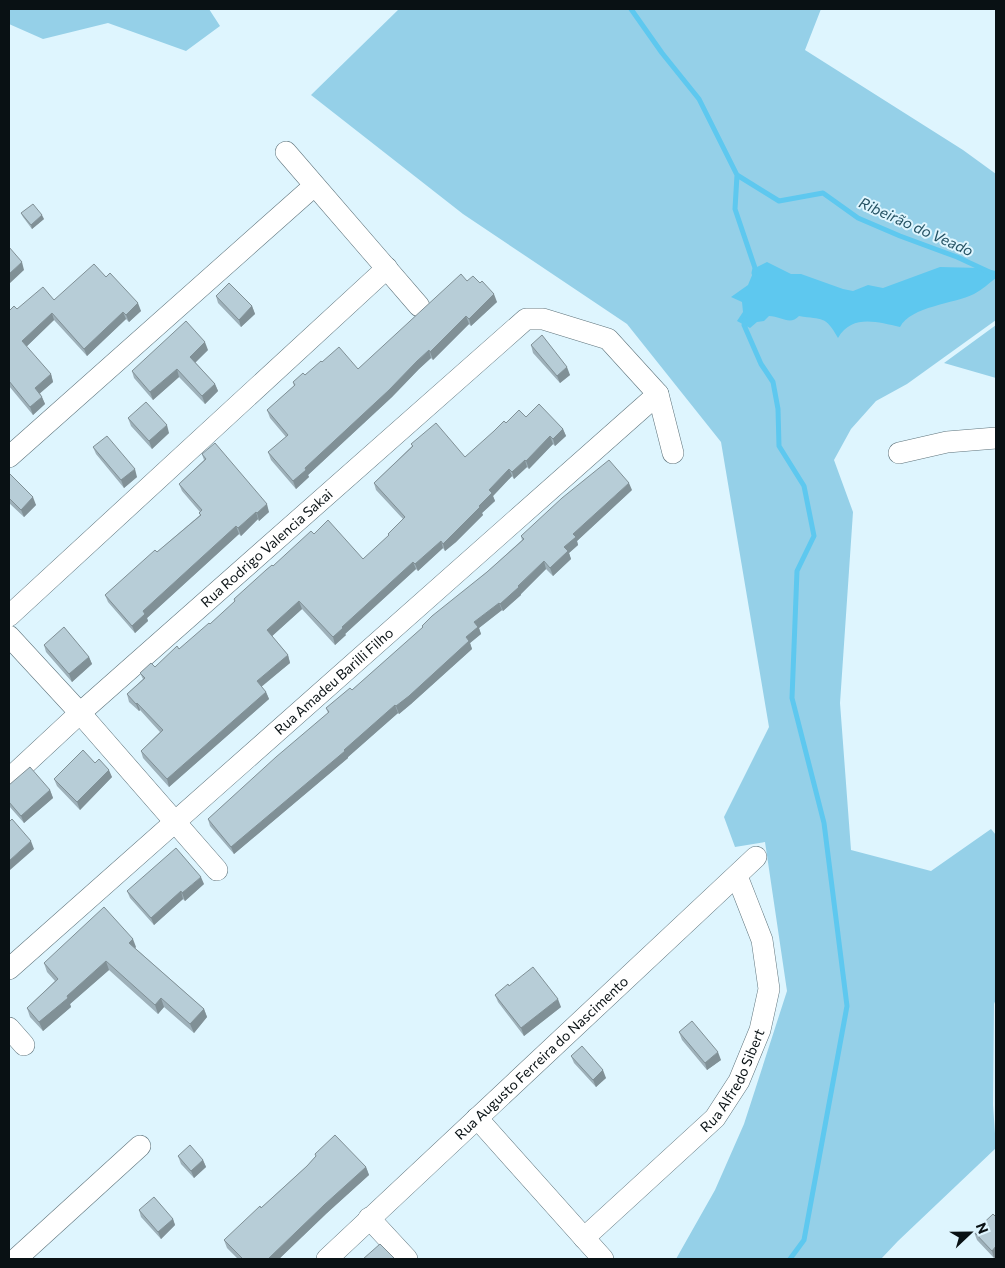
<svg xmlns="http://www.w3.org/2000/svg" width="1005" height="1268" font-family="Commissioner,sans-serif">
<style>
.green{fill:#95d0e8}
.water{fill:#5ec8ef}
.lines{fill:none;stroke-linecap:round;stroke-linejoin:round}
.stream{stroke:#5ec8ef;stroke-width:5}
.minor-casing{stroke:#5f747c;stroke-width:22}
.minor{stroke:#fff;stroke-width:21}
.wall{fill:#9db0b9}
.shaded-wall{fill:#809096}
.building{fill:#b7cdd7;stroke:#809096}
.labels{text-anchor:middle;stroke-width:4;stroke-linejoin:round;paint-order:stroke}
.street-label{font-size:14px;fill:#091114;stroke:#def5fe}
.water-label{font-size:15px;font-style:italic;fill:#265364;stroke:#def5fe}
</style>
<rect width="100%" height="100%" fill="#def5fe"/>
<path class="green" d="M9 9H209L220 26 186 51 108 23 43 39 9 24Z
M399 9H821L805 50 963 150 996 174V320L907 384 876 401 851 429 834 460 853 512 840 703 851 850 931 871 991 829 996 835V999L994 1004 993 1105 996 1148 898 1241 881 1259H676L715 1190 744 1124 787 991 765 842 735 847 724 817 769 727 721 442 627 324 463 214 311 95Z
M996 325V378L944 363Z"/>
<path class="water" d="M767 262 791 274H801L843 289 853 291 868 285 883 288 940 267 980 268 996 271V278C989 283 982 290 974 294 954 304 911 306 900 327 877 322 852 314 838 338 825 315 823 320 799 316 790 326 781 316 769 316L764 321 757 322 750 328 737 321 743 312 742 302 731 297 748 285 755 268Z"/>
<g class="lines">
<path class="stream" d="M631 9 662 53 699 99 737 175 779 201 823 193 858 218 900 236 957 257 996 275
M737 175 735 209 755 268 754 273
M745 320 744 325 761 364 773 382 778 409 779 446 804 486 814 536 797 571 792 698 824 823 847 1006 804 1240 790 1259"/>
<g class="minor-casing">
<g id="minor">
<path d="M286 152 419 306"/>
<path d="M899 453 947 442 996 438"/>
<path d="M9 457 314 186"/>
<path d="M9 616 387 268"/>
<path d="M9 636 80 713 217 870"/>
<path id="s1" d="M9 779 80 713 526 319H543L608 339 658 394 673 453"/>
<path id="s2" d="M9 969 658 394"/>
<path d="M9 1028 24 1045"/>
<path d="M477 1118 603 1259"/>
<path d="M369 1218 407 1259"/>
<path id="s3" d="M584 1238 715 1118 739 1081 760 1030 769 989 762 940 737 876"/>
<path d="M16 1259 140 1146"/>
<path id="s4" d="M327 1259 756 857"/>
</g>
</g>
<use href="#minor" class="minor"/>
</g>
<path class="wall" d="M21 213 44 219 32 229 23 217Z
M106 277 141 311 129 322 126 319 87 356 54 320 26 347 51 374 53 382 40 393 45 404 33 415 9 386V311L54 300Z
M467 281 497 302 471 326 469 324 433 360 431 358 419 369 392 397 308 475 309 477 296 489 271 460 268 452 286 437 270 418 267 410 294 386 293 382 305 375 322 362 358 369Z
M216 296 252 306 255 314 241 327 218 303Z
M531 345 570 375 560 383 533 353Z
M208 350 195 362 215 384 218 391 205 404 179 377 153 400 134 378 132 371Z
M526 417 563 429 566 436 555 446 553 444 529 469 527 467 514 479 512 476 493 496 495 501 482 513 483 515 456 542 445 551 443 548 418 571 416 569 345 634 346 635 335 645 302 609 272 636 288 655 290 663 261 686 266 692 269 699 169 787 143 758 141 751 160 732 140 710 139 711 129 702 127 694 143 679 140 673 155 667 179 649 210 624 235 602 234 599 273 566 314 534 363 559 389 536 388 534 403 519 376 490 374 483 412 446 411 444 465 457 506 423Z
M128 418 169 433 152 449 131 426Z
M93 447 137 477 124 488 96 454Z
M202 454 269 512 259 521 258 519 241 536 239 534 147 618 148 621 135 633 108 602 105 595 157 552 200 515 199 513 200 512 182 491 179 484 204 460Z
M9 473 36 505 24 517 9 503Z
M632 490 577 541 578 545 569 553 571 559 553 576 546 569 521 594V595L503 611 502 610 479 628 481 634 470 643 472 649 411 704 399 714 398 713 348 757V758L234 854 210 826 208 819 328 713 326 708 352 690 423 628 422 626 487 572 522 540 521 536Z
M44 645 89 657 92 664 72 682 46 652Z
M95 763 112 777 80 810 57 786 54 779Z
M9 785 50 790 53 798 24 823 9 806Z
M204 884 185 901 183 899 154 925 130 898 127 891Z
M136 947 135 948 204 1009 207 1017 194 1033 164 1007 158 1014 109 970 70 1004 71 1007 43 1031 30 1017 27 1008 55 981 47 972 44 963Z
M509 986 561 1007 524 1036 498 1002 495 995Z
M679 1032 721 1060 707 1070 682 1040Z
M571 1056 606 1078 596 1087 574 1063Z
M315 1154 366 1167 369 1175 327 1213 279 1259H238L227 1248 224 1240 261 1208 307 1166 316 1156Z
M178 1156 203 1160 206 1167 194 1178 181 1164Z
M139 1210 173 1219 175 1225 161 1239 141 1217Z
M996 1217V1257L994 1258 977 1240 974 1232Z"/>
<path class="shaded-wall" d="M42 215 44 219 32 229 31 225Z
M22 262 24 270 9 284V274Z
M494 294 497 302 471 326 469 319Z
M138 303 141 311 129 322 126 315Z
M252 306 255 314 241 327 239 320Z
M123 312 126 319 87 356 84 349Z
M52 313 54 320 24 349 22 341Z
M466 316 469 324 433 360 430 352Z
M205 342 208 350 193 365 190 357Z
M429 350 431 358 419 369 392 397 308 475 309 477 296 489 293 481 305 468Z
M567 367 570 375 560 383 557 376Z
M177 369 179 377 153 400 150 392Z
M51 374 53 382 38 395 35 388Z
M215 384 218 391 205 404 202 396Z
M42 397 45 404 33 415 30 407Z
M167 425 169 433 152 449 149 441Z
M563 429 566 436 555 446 553 439Z
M550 436 553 444 529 469 526 461Z
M525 460 527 467 514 479 512 472Z
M135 469 137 477 124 488 121 480Z
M509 469 512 476 493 496 495 501 482 513 483 515 456 542 445 551 443 544 479 506 489 490Z
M629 483 632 490 577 541 578 545 569 553 571 559 553 576 550 568 573 534Z
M33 497 36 505 24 517 21 510Z
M267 504 269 512 259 521 257 513Z
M256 512 258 519 241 536 238 528Z
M236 526 239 534 147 618 148 621 135 633 132 626 143 611Z
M441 541 443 548 418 571 415 564Z
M544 561 546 569 521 594V595L503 611 500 604Z
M413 562 416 569 345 634 346 635 335 645 333 637 342 627Z
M299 601 302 609 270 638 267 630Z
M499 603 502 610 479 628 481 634 470 643 472 649 411 704 399 714 396 706 466 637 474 622Z
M288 655 290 663 260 688 257 681Z
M89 657 92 664 72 682 69 674Z
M266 692 269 699 169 787 167 779Z
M137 703 140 710 139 711 136 704Z
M395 705 398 713 348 757V758L234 854 231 847Z
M109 770 112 777 80 810 77 802Z
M50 790 53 798 24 823 21 816Z
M31 841 34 849 10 870 9 868V861Z
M201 877 204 884 185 901 182 893Z
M181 891 183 899 154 925 151 918Z
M133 939 136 947 132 952 129 943Z
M106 961 109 970 70 1004 71 1007 43 1031 39 1022 67 996Z
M161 998 164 1007 158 1014 155 1005Z
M558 999 561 1007 524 1036 521 1028Z
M204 1009 207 1017 194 1033 190 1024Z
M718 1052 721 1060 707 1070 705 1063Z
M603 1070 606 1078 596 1087 593 1080Z
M203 1160 206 1167 194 1178 191 1171Z
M366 1167 369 1175 327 1213 279 1259H268L324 1205Z
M173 1219 175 1225 161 1239 158 1232Z
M996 1246V1257L994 1258 992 1251Z"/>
<path class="building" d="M33 204 42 215 31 225 21 213Z
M9 247 22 262 9 274Z
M94 264 106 277 110 273 138 303 126 315 123 312 84 349 52 313 22 341 51 374 35 388 42 397 30 407 9 381V311L14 306 17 309 43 287 54 300Z
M461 274 467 281 473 276 480 283 482 281 494 294 469 319 466 316 430 352 429 350 417 361 389 390 305 468 306 470 293 481 268 452 288 435 267 410 295 385 293 382 303 373 305 375 321 361 322 362 339 347 358 369Z
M229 283 252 306 239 320 216 296Z
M186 321 205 342 190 357 215 384 202 396 177 369 150 392 132 371Z
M542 335 567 367 557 376 531 345Z
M146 402 167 425 149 441 128 418Z
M539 404 563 429 553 439 550 436 526 461 525 460 512 472 509 469 489 490 492 493 479 506 480 507 443 544 441 541 415 564 413 562 342 627 343 628 333 637 299 601 267 630 288 655 257 681 266 692 167 779 141 751 163 730 137 703 136 704 127 694 145 678 140 673 151 663 155 667 177 646 179 649 209 623 210 624 235 601 234 599 266 570 272 565 273 566 311 531 314 534 328 520 363 559 389 535 388 534 405 517 374 483 413 446 411 444 436 423 465 457 494 431 504 421 506 423 519 410 526 417Z
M107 436 135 469 121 480 93 447Z
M215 443 267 504 257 513 256 512 238 528 236 526 143 611 145 614 132 626 105 595 155 550 157 552 201 515 199 513 202 510 179 484 206 459 202 454Z
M609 460 629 483 573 534 576 537 564 547 568 551 550 568 544 561 518 586 519 587 500 604 499 603 474 622 478 627 466 637 469 641 409 696 396 706 395 705 344 750 345 751 231 847 208 819 276 757 329 712 326 708 350 688 352 690 423 627 422 626 432 616 487 572 524 539 521 536 562 498Z
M9 473 33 497 21 510 9 498Z
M64 627 89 657 69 674 44 645Z
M83 750 95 763 99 759 109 770 77 802 54 779Z
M30 767 50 790 21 816 9 802V785Z
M12 819 31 841 9 861V822Z
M176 848 201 877 182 893 181 891 151 918 127 891Z
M104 907 133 939 129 943 204 1009 190 1024 161 998 155 1005 106 961 67 996 68 998 39 1022 27 1008 58 979 44 963Z
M533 967 558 999 521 1028 495 995 508 984 509 986Z
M692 1021 718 1052 705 1063 679 1032Z
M582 1046 603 1070 593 1080 571 1056Z
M335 1135 366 1167 324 1205 268 1259H243L224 1240 260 1206 261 1208 307 1166 316 1156 315 1154Z
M190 1145 203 1160 191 1171 178 1156Z
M154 1197 173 1219 158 1232 139 1210Z
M993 1214 996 1217V1246L992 1251 974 1232Z
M380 1244 395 1259H363Z"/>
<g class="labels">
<g class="street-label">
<text dy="5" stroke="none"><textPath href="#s1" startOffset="346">Rua Rodrigo Valencia Sakai</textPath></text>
<text dy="5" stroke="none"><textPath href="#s2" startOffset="434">Rua Amadeu Barilli Filho</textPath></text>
<text dy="5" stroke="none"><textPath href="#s4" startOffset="294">Rua Augusto Ferreira do Nascimento</textPath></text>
<text dy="5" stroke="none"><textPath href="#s3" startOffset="219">Rua Alfredo Sibert</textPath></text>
</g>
<g class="water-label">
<text transform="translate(916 227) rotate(24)" y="5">Ribeirão do Veado</text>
</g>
</g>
<rect width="1005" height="1268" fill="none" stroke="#091114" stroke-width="20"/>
<g transform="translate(970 1233) rotate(68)" stroke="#def5fe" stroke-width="4" paint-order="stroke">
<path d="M0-4L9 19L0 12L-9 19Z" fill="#091114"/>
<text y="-8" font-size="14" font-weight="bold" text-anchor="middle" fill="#091114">N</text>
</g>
</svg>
